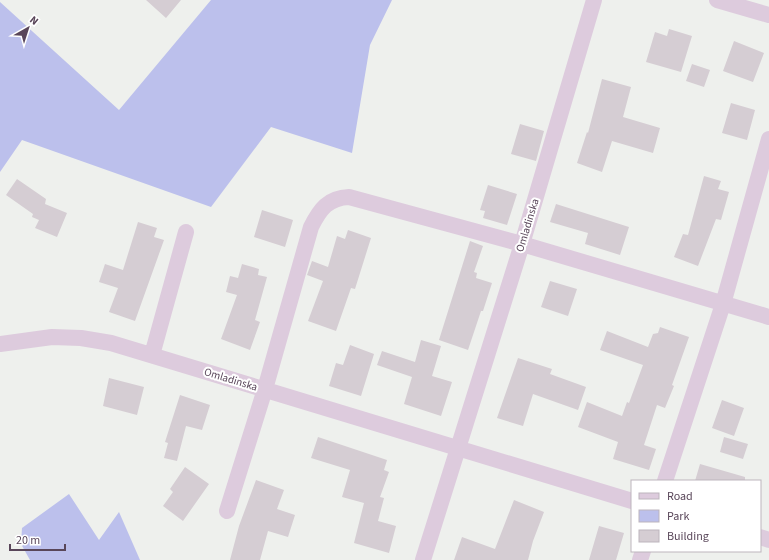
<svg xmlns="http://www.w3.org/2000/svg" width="769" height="560" font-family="'Source Sans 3',sans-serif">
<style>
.green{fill:#bcc0ec}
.building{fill:#d5cdd3}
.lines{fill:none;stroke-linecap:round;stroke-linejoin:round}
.minor{stroke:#ddcbdd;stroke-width:16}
.labels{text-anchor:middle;stroke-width:4;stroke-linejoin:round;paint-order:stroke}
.street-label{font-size:11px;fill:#594659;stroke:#fff}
</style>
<rect width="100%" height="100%" fill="#eef0ed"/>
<path class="green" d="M211 0H392L370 45 352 153 271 127 211 207 22 140 0 172V2L119 110Z
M69 494 99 540 119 512 140 560H30L21 544 22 528Z"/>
<path class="building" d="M146 0H181L166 18Z
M669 29 692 36 681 72 646 62 655 32 667 36Z
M734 41 764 53 753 82 723 71Z
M692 64 710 70 704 87 686 81Z
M602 79 631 87 623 117 660 128 653 153 612 141 602 172 577 163 587 132 588 133Z
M731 103 755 110 747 140 722 133Z
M520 124 544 131 536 161 511 154Z
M704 176 721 181 718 189 729 192 721 220 716 219 698 266 674 257 683 234 688 235Z
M17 179 46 199 45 204 67 213 57 237 35 228 39 220 32 217 33 214 6 195Z
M488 185 517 194 507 225 483 218 485 211 480 210Z
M556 204 629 227 620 255 585 244 588 233 550 222Z
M262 210 293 220 285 247 254 237Z
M138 222 157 228 154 237 164 240 135 321 109 312 118 288 99 282 105 264 123 270Z
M348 230 371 238 355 289 351 288 336 331 308 321 323 281 307 275 312 261 328 267 337 236 345 239Z
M470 241 483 246 474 272 477 273 476 278 492 283 483 311H481L468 350 439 340Z
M242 264 259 269 258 275 267 277 255 320 260 322 250 350 221 339 237 295 226 292 230 276 238 278Z
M550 281 577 289 568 316 541 307Z
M660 327 689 337 672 385 674 386 665 408 657 405 644 445 656 449 649 470 613 459 618 442 578 427 587 402 622 416 627 402 629 403 643 365 600 350 607 331 648 347 653 334 658 333Z
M421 340 441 346 432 376 452 382 441 416 404 404 412 377 377 365 382 351 415 362Z
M350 345 374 354 361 396 329 386 336 363 343 365Z
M518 358 552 369 550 374 586 387 578 410 533 394 523 426 497 418Z
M109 378 144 387 137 415 103 406Z
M180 395 210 405 202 430 186 426 177 461 164 458 168 443 165 442Z
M722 400 744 408 734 436 712 428Z
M318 437 387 460 384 470 389 472 380 497 384 498 378 521 396 526 389 553 354 543 364 503 342 497 350 470 311 458Z
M724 437 748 444 743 459 720 452Z
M700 464 745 477V481H695Z
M185 467 209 484 183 521 163 506 173 492 170 489Z
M256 480 284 490 277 509 295 515 288 537 268 531 260 560H230L239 526Z
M514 500 544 512 533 541 528 560H454L462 537 495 549Z
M599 526 624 533 616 560H589Z"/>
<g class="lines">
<path class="minor" d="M717 0 769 15
M0 344 52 337 81 338 111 343 632 501
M152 355 186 232
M665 481 723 304 769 139
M227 511 265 389 311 227C320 209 328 198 349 197L522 244 769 317
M760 537 769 540
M423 560 522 244 594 0
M640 560 643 551"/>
</g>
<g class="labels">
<g class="street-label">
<text transform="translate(527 225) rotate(-73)" y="4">Omladinska</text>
<text transform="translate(231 379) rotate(17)" y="4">Omladinska</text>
</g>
</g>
<rect x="631" y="480" width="130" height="72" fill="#ffffff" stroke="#bdb5bd"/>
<rect x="639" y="493" width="20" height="6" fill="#ddcbdd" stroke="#bdb5bd"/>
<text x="667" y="500" font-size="12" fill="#594659">Road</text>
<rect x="639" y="510" width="20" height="12" fill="#bcc0ec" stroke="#bdb5bd"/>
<text x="667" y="520" font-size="12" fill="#594659">Park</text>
<rect x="639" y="530" width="20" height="12" fill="#d5cdd3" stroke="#bdb5bd"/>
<text x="667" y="540" font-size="12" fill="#594659">Building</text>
<g transform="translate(28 28) rotate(39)" stroke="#ffffff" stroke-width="3" paint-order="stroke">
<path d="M0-3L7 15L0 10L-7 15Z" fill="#594659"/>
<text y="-6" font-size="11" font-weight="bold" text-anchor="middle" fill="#594659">N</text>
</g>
<path d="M10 544v6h55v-6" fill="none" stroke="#594659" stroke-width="2"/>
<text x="16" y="544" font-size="12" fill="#594659" stroke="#ffffff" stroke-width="3" paint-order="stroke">20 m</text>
</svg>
